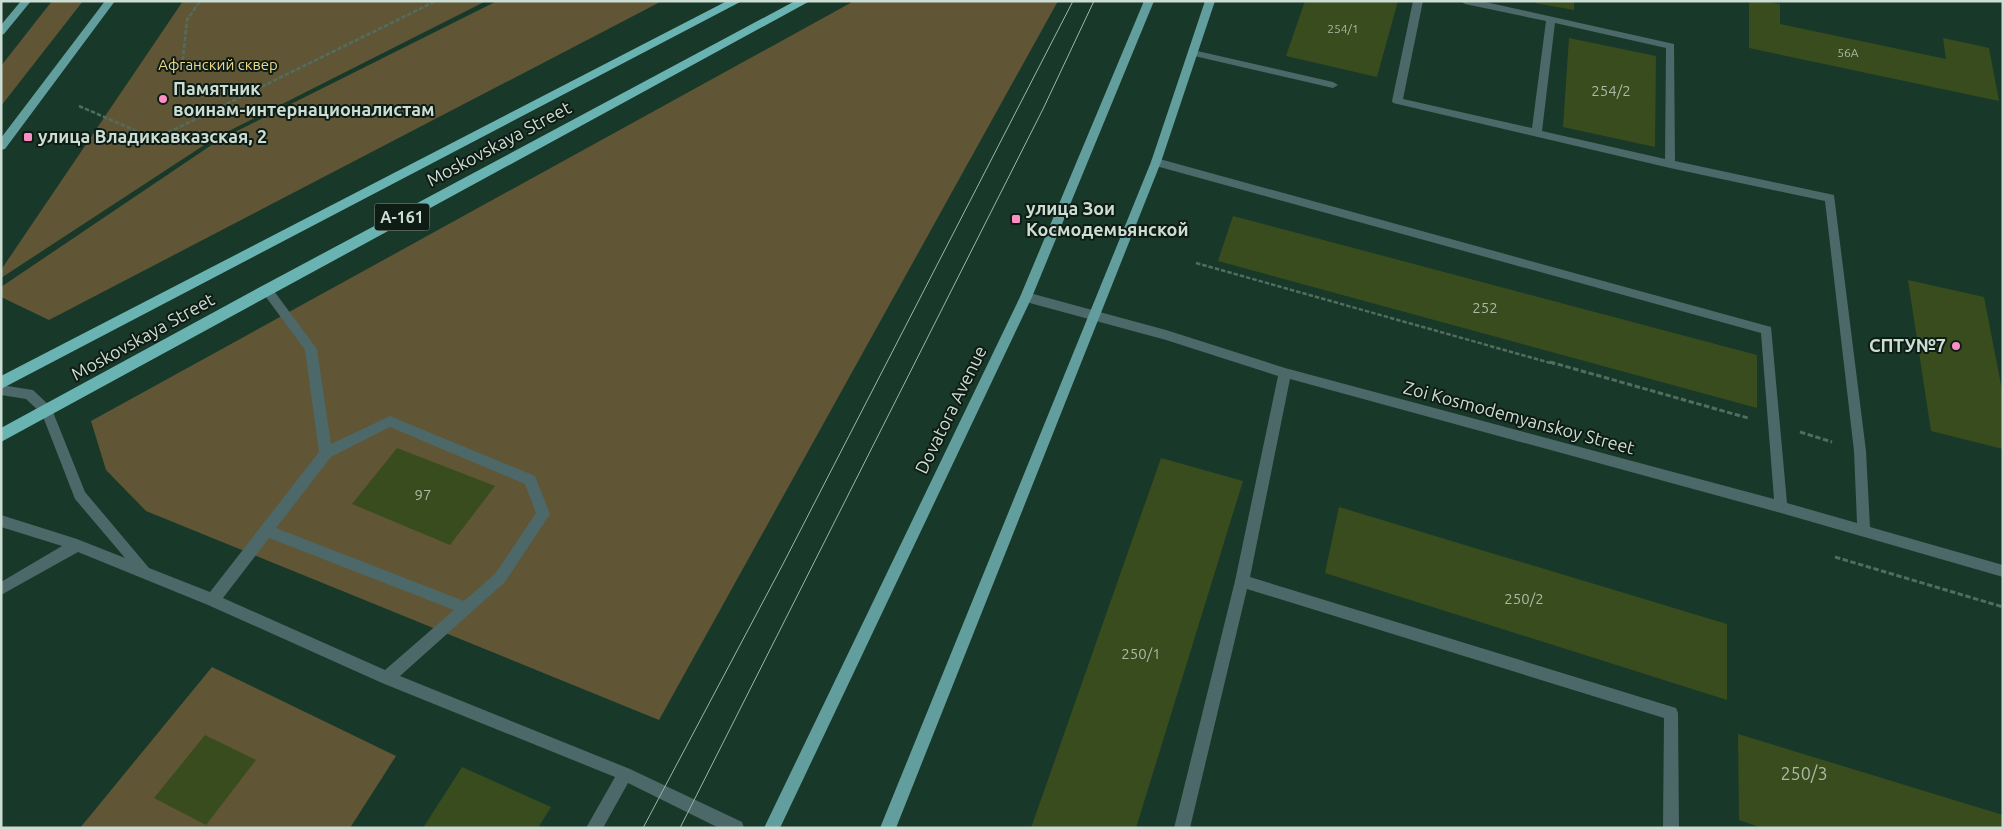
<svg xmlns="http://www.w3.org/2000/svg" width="2004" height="829" font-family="Ubuntu,sans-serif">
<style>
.green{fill:#605635}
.building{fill:#394c1e}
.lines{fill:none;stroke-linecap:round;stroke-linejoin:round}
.path-far1{stroke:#526d60;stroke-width:2.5;stroke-dasharray:4.5 2;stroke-linecap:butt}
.path{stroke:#526d60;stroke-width:3;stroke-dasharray:5.5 2.5;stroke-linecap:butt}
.minor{fill:#4c6868;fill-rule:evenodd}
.major{fill:#629e9e;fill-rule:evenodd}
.highway{fill:#69b3b3;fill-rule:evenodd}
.tram{stroke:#9fb5a9;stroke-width:1}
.poi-dot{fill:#fb8fc4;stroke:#0f1c15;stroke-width:2}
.labels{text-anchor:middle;stroke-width:4;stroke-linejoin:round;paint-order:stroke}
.far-number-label{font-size:12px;fill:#a7baa6}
.far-park-label{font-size:15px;fill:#f0d888;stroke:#0f1c15}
.number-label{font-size:15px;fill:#a7baa6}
.shield{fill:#0f1c15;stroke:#93a49b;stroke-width:1}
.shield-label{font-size:16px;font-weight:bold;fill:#ccded4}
.poi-label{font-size:18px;font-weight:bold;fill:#ccded4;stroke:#0f1c15;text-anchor:start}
.street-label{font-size:18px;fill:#ccded4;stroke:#0f1c15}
.near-number-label{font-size:18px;fill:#a7baa6}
</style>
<rect width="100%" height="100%" fill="#183829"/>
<path class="green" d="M52 1H83L1 106V66Z
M183 1H486L215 138 1 278V270Z
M497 1H662L49 320 1 297V287L219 140Z
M854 1H1058L659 720 146 511 106 470 91 421Z
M212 667 396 756 350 828H80Z"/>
<path class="building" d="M1305 1H1398L1377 77 1286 56Z
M1535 1H1574V10L1535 3Z
M1749 1H1765L1780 4V24L1946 59 1943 38 1989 48 1999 101 1749 48Z
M1569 38 1656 56 1655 147 1563 127Z
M1233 216 1757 355V408L1218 261Z
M1908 280 1984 297 2003 395V449L1931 431Z
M397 448 495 486 450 545 352 504Z
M1161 458 1243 481 1136 828H1031Z
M1339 507 1727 624V700L1325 573Z
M1738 734 2003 815V828H1762L1739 820Z
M205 735 256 760 206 825 154 798Z
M462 767 551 807 538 828H423Z"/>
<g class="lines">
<path class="path-far1" d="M182 67 187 20 200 1
M79 106 155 139 436 1
M1196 263 1554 364"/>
<path class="path" d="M1550 362 1748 418
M1800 432 1832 442
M1835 557 2003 607"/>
<path class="minor" d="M1413 1H1423L1403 99 1532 128 1546 21 1465 4 1460 1H1481L1674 44 1675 161 1834 195 1866 451 1870 527 2003 565V577L1781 513 1290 379 1250 577 1676 708 1678 713 1679 828H1663L1664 718 1247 589 1190 828H1174L1235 581 1278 376 1166 340 1026 302 1022 300 1020 297 1022 294 1026 292 1166 330 1285 368 1774 499 1761 333 1156 166 1152 165 1151 162 1152 159 1156 158 1771 327 1787 503 1857 523 1854 451 1825 201 1670 168 1393 103 1392 101ZM1555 23 1666 48 1665 159 1542 131Z
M1193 50 1333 82 1338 85 1333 88 1190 55V51Z
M267 286 271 287 317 349 331 444 390 416 535 476 550 514 505 582 400 676 630 769 742 822 744 828H719L628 783 603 828H586L615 777 382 683 208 605 78 552 1 595V582L62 546 1 527V515L77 539 125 558 75 499 42 414 26 399 1 395V385L33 390 51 407 85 492 149 568 210 592 319 452 305 350 263 293 261 290ZM390 427 525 484 536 513 495 574 464 601 276 528 331 457ZM269 538 454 610 385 670 223 598Z"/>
<path class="major" d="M21 1H31L4 34 1 35V25Z
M105 1H115L5 149 1 150V138Z
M1144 1H1154L1032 297 780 828H764L1020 297Z
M1205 1H1215L1161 162 896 828H880L1151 162Z"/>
<path class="highway" d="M727 1H742L1 389V376Z
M795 1H810L1 442V428L262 286Z"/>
<path class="tram" d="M643 828 783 564 1073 1
M680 828 1043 109 1094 1"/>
</g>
<g class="poi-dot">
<circle cx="163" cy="99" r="5"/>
<rect x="23" y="132" width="10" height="10" rx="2.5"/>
<rect x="1011" y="214" width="10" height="10" rx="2.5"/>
<circle cx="1956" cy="346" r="5"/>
</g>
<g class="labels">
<g class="far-number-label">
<text x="1343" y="33">254/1</text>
<text x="1848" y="57">56А</text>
</g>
<g class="far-park-label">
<text x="218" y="70">Афганский сквер</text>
</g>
<g class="number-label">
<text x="1611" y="96">254/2</text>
<text x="1485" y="313">252</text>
<text x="423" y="500">97</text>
<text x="1524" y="604">250/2</text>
<text x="1141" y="659">250/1</text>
</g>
<rect class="shield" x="374.5" y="203.5" width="55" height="27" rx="4"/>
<g class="shield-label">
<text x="402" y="223">А-161</text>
</g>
<g class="poi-label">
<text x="173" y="95">Памятник<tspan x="173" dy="21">воинам-интернационалистам</tspan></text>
<text x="38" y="143">улица Владикавказская, 2</text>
<text x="1026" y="215">улица Зои<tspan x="1026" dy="21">Космодемьянской</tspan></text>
<text x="1946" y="352" text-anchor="end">СПТУ№7</text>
</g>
<g class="street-label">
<text transform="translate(499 144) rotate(-28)" y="6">Moskovskaya Street</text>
<text transform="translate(143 337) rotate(-29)" y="6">Moskovskaya Street</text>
<text transform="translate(951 410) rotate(-64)" y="6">Dovatora Avenue</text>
<text transform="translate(1519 418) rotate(15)" y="6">Zoi Kosmodemyanskoy Street</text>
</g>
<g class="near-number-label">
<text x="1804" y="780">250/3</text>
</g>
</g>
<rect width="2004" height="829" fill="none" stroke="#ccded4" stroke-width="5"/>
</svg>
